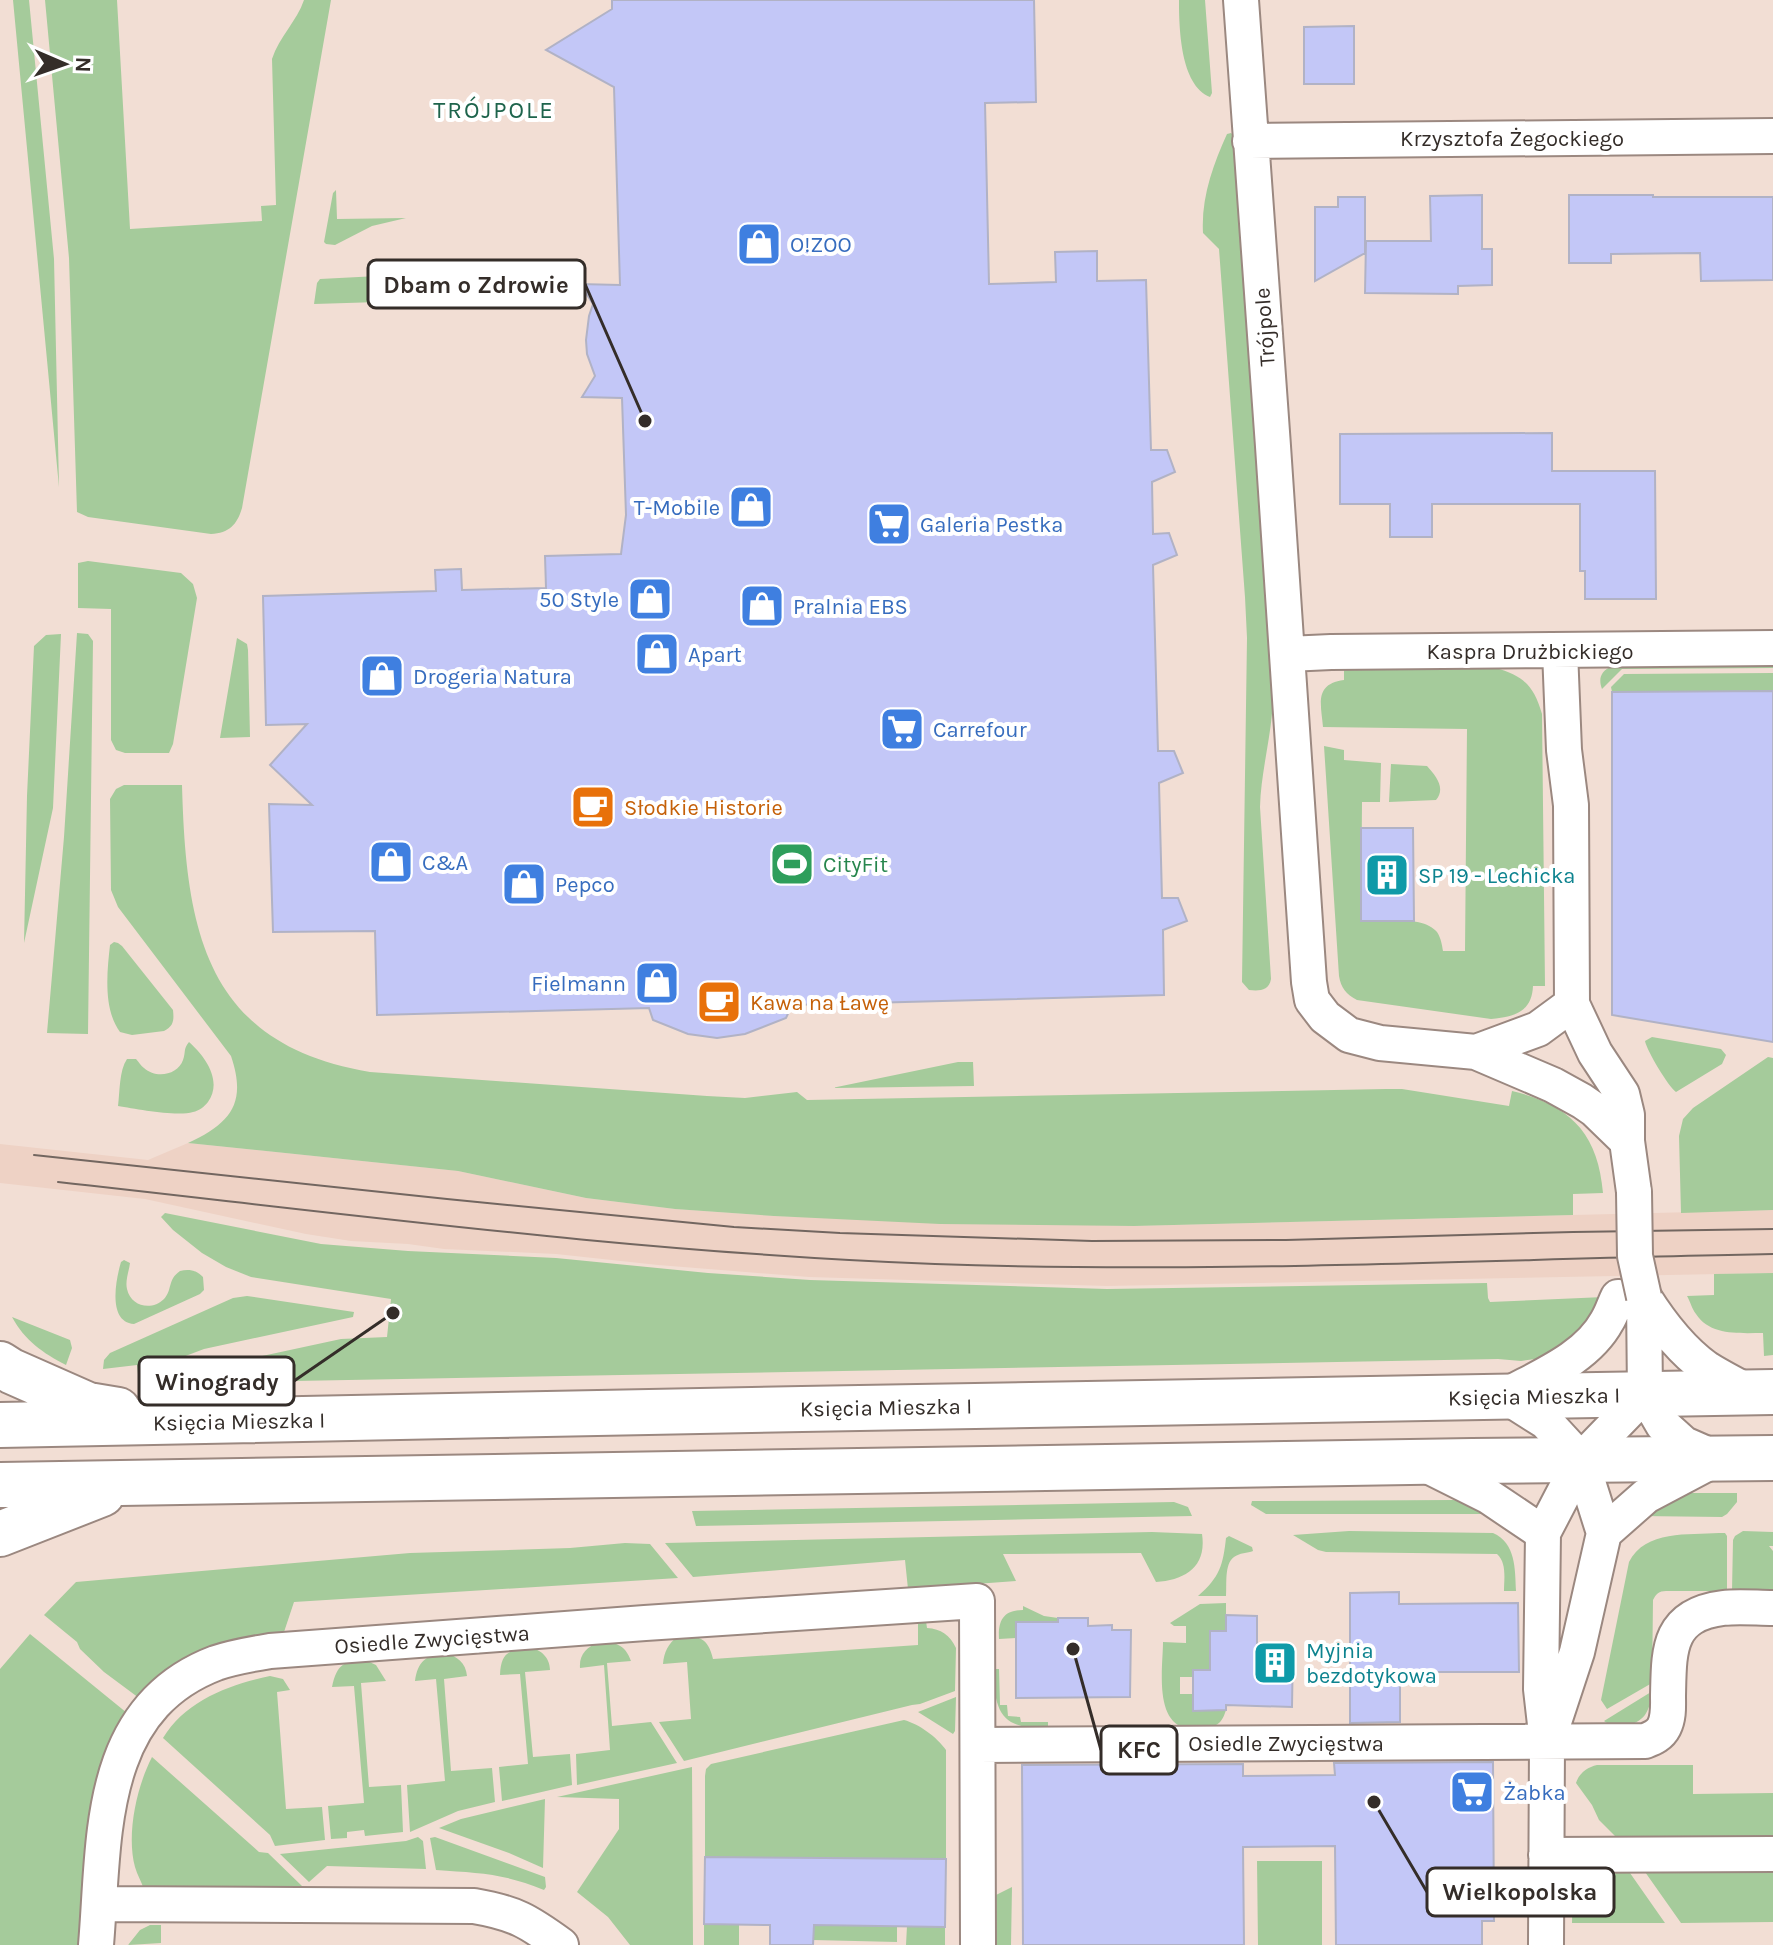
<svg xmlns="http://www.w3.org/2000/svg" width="1773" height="1945" font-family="Karla,sans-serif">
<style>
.built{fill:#eed2c5}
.green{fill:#a5cb9b}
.building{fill:#c3c7f7;stroke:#b1b2c5;stroke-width:2}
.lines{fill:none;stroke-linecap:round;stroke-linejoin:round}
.minor-casing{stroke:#9b8880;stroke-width:38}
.tertiary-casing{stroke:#9b8880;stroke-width:48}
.minor{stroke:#fff;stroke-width:34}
.tertiary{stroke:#fff;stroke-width:44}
.tram{stroke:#726660;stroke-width:2}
.minor-bridge-casing{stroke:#9b8880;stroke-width:38;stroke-linecap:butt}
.minor-bridge{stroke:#fff;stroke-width:34}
.labels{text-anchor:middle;stroke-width:8;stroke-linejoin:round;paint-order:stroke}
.street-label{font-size:22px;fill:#342d29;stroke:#fff}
.shop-label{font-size:22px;fill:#366cbe;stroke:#fff;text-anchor:start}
.food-label{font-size:22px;fill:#c56008;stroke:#fff;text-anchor:start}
.leisure-label{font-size:22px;fill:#27864d;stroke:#fff;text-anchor:start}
.culture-label{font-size:22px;fill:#0d838f;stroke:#fff;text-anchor:start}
.neighbourhood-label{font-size:24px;letter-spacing:2px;fill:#1e644c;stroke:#fff}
.leader{fill:none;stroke:#342d29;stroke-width:3}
.callout-dot{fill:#342d29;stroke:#fff;stroke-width:3}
.callout{fill:#fff;stroke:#342d29;stroke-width:3}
.callout-label{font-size:24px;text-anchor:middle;font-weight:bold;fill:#342d29}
</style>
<rect width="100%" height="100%" fill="#f2ded4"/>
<path class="built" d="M188 1143 458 1171 586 1198 675 1209 774 1216 1134 1226 1773 1210V1273L1107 1286 809 1277 658 1265 556 1254 444 1249 408 1244 351 1241 306 1234 145 1199 0 1183V1144L148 1160Z"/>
<path class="green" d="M13 0H29L54 259 59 487Z
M45 0H117L130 229 262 221 261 206 276 205 272 59C279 37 297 21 304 0H331L242 508C237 525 229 533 211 534L88 517 77 512 69 258Z
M1179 0H1205L1212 93 1210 97C1180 85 1179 27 1179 0Z
M1231 133 1233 135 1273 698C1272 735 1261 770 1260 807L1271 979C1269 991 1259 991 1249 990L1242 982 1247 638 1245 597 1219 249 1203 233C1201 198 1213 165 1227 134Z
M336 190 337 219 406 218 372 226 335 245 326 244 324 242 333 193Z
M378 276 379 302 314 304 317 283 320 279Z
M88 561 181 573 193 584 197 598 173 744 169 753H125L116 750 111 740V609L78 608V563Z
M77 633 88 634 93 641 88 1034 47 1033 64 837Z
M61 634 53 808 24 943 27 796 34 646 46 635Z
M237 638 247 644 248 650 250 737 220 738Z
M1773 665V668L1622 669 1602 689C1598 678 1601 671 1612 666Z
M1495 668C1523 675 1534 686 1542 714L1545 986H1533C1532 1012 1514 1017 1491 1019L1357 1000C1346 994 1341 988 1339 976L1324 746 1344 750V760L1381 763 1380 802H1362L1361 921C1381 921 1423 915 1437 932 1441 938 1442 945 1443 951H1465L1467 729 1323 727C1321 704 1314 684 1344 680V669Z
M1773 673V691L1612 692 1611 687 1624 674Z
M1391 764 1427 766C1436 776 1446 788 1436 800L1389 802Z
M124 785H182C186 930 205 1045 370 1072L707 1096 745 1098 797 1092 807 1100 1386 1089H1402L1509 1106 1512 1091C1570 1105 1598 1133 1603 1193L1573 1194V1215L1134 1226 940 1224 774 1216 675 1209 586 1198 458 1171 188 1143C231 1123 247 1103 231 1056L118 907 111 890 110 799 116 789Z
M114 942 118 943 122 946 173 1010C174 1020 174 1026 164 1031L132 1035 120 1032C103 1009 107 972 110 945Z
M1652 1037 1721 1049 1726 1055 1722 1064 1676 1092C1668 1086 1647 1051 1645 1041Z
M189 1042C205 1056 223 1081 208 1102 205 1106 199 1111 193 1112 177 1117 137 1109 118 1106 120 1091 119 1071 127 1059H136C139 1062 141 1066 144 1068 156 1079 178 1075 183 1060 186 1052 183 1049 189 1042Z
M1768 1057 1773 1058V1210L1681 1213 1679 1136 1683 1119 1693 1108Z
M958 1062H973L974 1086 832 1088Z
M165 1213 321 1244 408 1251 556 1258 708 1273 810 1280 1107 1289 1487 1283 1488 1298 1490 1302 1604 1297 1586 1333 1542 1358 1521 1361 1498 1359 184 1383 183 1375 216 1366 341 1339 387 1337 391 1299 251 1277 226 1267 202 1253 173 1230 161 1217Z
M124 1260 130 1263C129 1271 125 1281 127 1289 131 1307 152 1311 164 1299 173 1289 167 1280 180 1271 189 1269 196 1270 203 1277L204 1290 200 1294 134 1324C107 1322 116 1279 121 1262Z
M1773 1273V1355L1764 1356 1763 1333C1740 1333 1710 1336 1696 1314 1692 1309 1690 1301 1687 1296L1714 1295V1274Z
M247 1296 354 1312 353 1317 204 1349 138 1374 137 1365 103 1369 104 1360 110 1353 233 1298Z
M12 1317 70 1340 72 1348 66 1365C43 1353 25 1341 12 1317Z
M1684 1493H1737V1502L1727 1514 1722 1517 1640 1516Z
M1453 1500 1470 1502 1499 1514H1266L1251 1505 1252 1501Z
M1174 1502 1188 1507 1192 1516 696 1526 692 1511Z
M1349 1531 1493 1533C1516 1543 1515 1569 1516 1591H1504C1504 1579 1507 1563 1497 1554L1326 1552 1318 1550 1293 1535Z
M1743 1531 1773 1532V1546H1769L1773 1551V1592L1732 1591 1733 1540 1735 1536Z
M1152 1532 1202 1534C1207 1567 1185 1580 1156 1582L1141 1553 1003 1554 1016 1581 908 1589 905 1560 693 1577 665 1543Z
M1719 1533H1725L1727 1536V1591H1666C1659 1591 1656 1594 1653 1600L1652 1683 1607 1709 1601 1700 1629 1562C1645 1530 1689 1535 1719 1533Z
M1229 1536 1252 1547 1253 1551C1248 1553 1239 1553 1234 1557 1224 1564 1227 1585 1226 1596H1198C1220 1577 1223 1565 1226 1538Z
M625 1543 650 1544 678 1578 294 1602 283 1635 139 1698 104 1672 80 1649 77 1642 44 1615 76 1582 410 1553 570 1548Z
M1226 1603V1631L1210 1632V1670H1193L1192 1677H1180V1694H1193V1710H1226C1222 1723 1217 1727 1204 1728 1198 1728 1191 1729 1185 1728 1154 1720 1163 1666 1163 1642L1186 1643V1626H1174L1170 1623 1200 1604Z
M1023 1606 1044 1616 1058 1618V1622H1016V1638L999 1639C998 1621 1003 1610 1023 1610Z
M918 1620 926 1621 927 1628C941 1629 950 1635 956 1648L955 1691 920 1704 912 1705 684 1761 659 1722 691 1719 687 1662 663 1664C664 1652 668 1644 678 1636 699 1636 708 1637 713 1659L918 1645Z
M30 1634 127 1713 81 1945H0V1669Z
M599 1642C615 1642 625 1644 631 1661L607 1663 612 1726 651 1722 677 1763 577 1785 576 1754 610 1750 604 1665 580 1668C579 1654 587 1647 599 1642Z
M530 1648C541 1649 550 1658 550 1670L525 1672 533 1757 570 1754 572 1785 502 1801 499 1767 528 1764 520 1674 500 1675C501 1652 509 1650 530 1648Z
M445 1653C457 1656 466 1663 467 1676L444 1679 451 1771 492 1768 495 1802 458 1811 410 1832 407 1785 445 1781 436 1679 415 1681C417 1662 427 1654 445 1653Z
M365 1660 376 1665 386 1681 361 1683 369 1787 401 1785 403 1832 365 1836 364 1830 347 1832V1838L331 1839 328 1806 364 1803 354 1686 332 1687C337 1664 344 1661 365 1660Z
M994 1669H999L1000 1705H1007L1008 1716 1020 1717 1021 1722H1048V1729C1001 1729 994 1712 994 1669Z
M270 1676 283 1679 290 1690 277 1692 286 1809 322 1807 325 1840 275 1846 270 1835 163 1738C185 1701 230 1684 270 1676Z
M1651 1692C1651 1710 1644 1724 1624 1725 1615 1725 1611 1726 1604 1721Z
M956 1697 955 1731 953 1734 918 1712Z
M904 1720C919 1724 937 1737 946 1750V1859L705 1857V1776L706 1769 711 1764Z
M152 1757 259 1852 268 1853 303 1887 298 1893 144 1890C142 1882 137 1875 135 1867 126 1834 137 1786 152 1757Z
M1597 1765H1693V1794L1773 1793V1839L1617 1838 1599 1820 1592 1805 1576 1783C1579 1773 1588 1767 1597 1765Z
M692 1767 693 1945H630L608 1917 577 1892 619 1829V1799L557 1797Z
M545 1799 543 1868 509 1853 439 1828 461 1819Z
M418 1837 423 1841 426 1869 327 1866 309 1882 280 1854 406 1841Z
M435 1837 545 1877 546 1887 544 1890C503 1873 478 1873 436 1870L430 1838Z
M1257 1861H1322V1945H1258Z
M1773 1861V1922L1681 1923 1638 1862Z
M1623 1863 1665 1923H1572L1573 1871Z
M1012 1887 1011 1945H990L992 1902 996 1895Z
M704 1924H739V1945H704Z
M150 1925H161V1943L128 1945 140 1930Z
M813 1925 897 1926V1942L813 1940Z
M907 1926 945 1927V1945H906Z"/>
<path class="building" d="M612 0H1034L1036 102 985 103 989 284 1056 282 1055 252 1097 251V281L1146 280 1151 450H1167L1175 472 1152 482 1153 534 1169 533 1177 555 1153 565 1158 751H1174L1183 773 1159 783 1162 898H1178L1187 921 1163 930 1164 995 792 1005 786 1018 745 1034 717 1038 688 1034 653 1020 649 1008 377 1015 375 931 273 932 269 804 312 805 270 765 307 724 266 725 263 596 436 591 435 570 461 569 462 590 546 588 545 556 621 554 626 515 622 398 582 397 595 376 587 354 586 340 589 316 593 304 580 284 620 285 614 87 546 50 612 9Z
M1354 26V84H1304V27Z
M1482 195V249H1492V285L1458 286V294L1365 293 1366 241H1431L1430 196Z
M1569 195H1653V197H1773V280L1701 281 1700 253 1611 254V263H1569Z
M1338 197H1365V253L1315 281V207H1338Z
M1552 433V471H1655L1656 599H1585V571H1580V504H1432V537H1390V504H1340V434Z
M1773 691V1042L1612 1015V692Z
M1361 828H1413L1414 921H1361Z
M1399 1592V1604L1518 1603 1519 1672H1400V1722L1350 1723V1593Z
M1226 1615 1257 1616V1645L1293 1646 1292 1707 1226 1705V1710L1193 1711V1670H1210V1631H1226Z
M1058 1618H1088V1626L1112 1625V1630H1131L1130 1697 1016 1698V1622H1058Z
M1493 1762 1494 1921H1482V1945H1336L1335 1846 1243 1847 1244 1945H1023L1022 1765 1243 1764V1776L1335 1775 1334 1763Z
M705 1857 946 1859 945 1927 814 1925 813 1945H770V1925L704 1924Z"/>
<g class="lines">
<g class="minor-casing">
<path id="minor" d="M1241 0C1265 327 1288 655 1309 982L1312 1000 1325 1017 1349 1035 1380 1043 1476 1052 1553 1085 1582 1101 1595 1110 1627 1141
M1250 141 1773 136
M1560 651 1564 750 1571 805 1572 1004 1595 1053 1622 1094 1627 1115V1141L1634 1192
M1288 654 1331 652 1773 648
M1476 1052 1538 1029 1572 1004
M1644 1297 1645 1394 1663 1425 1684 1444 1716 1458
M1644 1297C1661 1324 1680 1349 1706 1368 1720 1377 1736 1385 1751 1393
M1424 1464 1488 1496 1543 1533
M1604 1533 1581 1460 1546 1422 1505 1396C1541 1376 1587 1358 1607 1321 1612 1313 1614 1305 1618 1297
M1604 1533 1646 1496 1716 1459
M1551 1731 1577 1652 1604 1533
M978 1745 1645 1741C1653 1738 1660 1735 1664 1727 1669 1717 1668 1706 1668 1696 1669 1651 1667 1615 1723 1608 1739 1606 1757 1608 1773 1608
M1546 1855 1773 1854
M100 1904 474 1906C515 1913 528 1921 561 1945
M96 1945C105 1840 95 1709 216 1663 233 1657 252 1654 270 1651L645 1623 977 1601 978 1945
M1546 1945 1547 1742 1541 1689 1543 1533 1581 1460 1645 1394"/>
</g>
<g class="tertiary-casing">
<path id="tertiary" d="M0 1364 11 1371 88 1405 118 1410
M0 1425 802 1409 1773 1392
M0 1485 1472 1461 1773 1458
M0 1534 102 1494"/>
</g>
<use href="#minor" class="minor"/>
<use href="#tertiary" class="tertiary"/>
<path class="tram" d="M34 1155 447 1199 734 1227 840 1233 1092 1241 1286 1240 1573 1232 1773 1229
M58 1182C349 1214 642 1253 935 1264 1214 1274 1494 1259 1773 1254"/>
<g class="minor-bridge-casing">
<path id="minor-bridge" d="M1634 1192 1635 1256 1644 1297"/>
</g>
<use href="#minor-bridge" class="minor-bridge"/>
</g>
<defs>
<g id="shop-square" transform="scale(2.3)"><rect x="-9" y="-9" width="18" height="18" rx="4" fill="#3f7fe0" stroke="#fff"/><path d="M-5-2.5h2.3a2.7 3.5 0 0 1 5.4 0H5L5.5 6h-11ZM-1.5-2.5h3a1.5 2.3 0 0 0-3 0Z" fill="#fff"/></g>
<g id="supermarket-square" transform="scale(2.3)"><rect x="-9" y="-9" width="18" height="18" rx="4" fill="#3f7fe0" stroke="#fff"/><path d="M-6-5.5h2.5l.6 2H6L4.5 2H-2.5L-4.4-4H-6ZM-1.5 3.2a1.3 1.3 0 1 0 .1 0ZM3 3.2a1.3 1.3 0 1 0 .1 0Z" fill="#fff"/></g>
<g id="cafe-square" transform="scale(2.3)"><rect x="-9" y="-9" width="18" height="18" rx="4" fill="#e8710a" stroke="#fff"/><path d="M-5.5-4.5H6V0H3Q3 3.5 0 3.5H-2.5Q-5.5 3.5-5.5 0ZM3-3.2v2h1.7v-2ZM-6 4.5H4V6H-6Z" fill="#fff"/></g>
<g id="stadium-square" transform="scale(2.3)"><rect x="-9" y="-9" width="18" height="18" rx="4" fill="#2e9e5b" stroke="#fff"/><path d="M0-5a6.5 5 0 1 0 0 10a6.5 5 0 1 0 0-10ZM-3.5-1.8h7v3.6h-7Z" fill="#fff"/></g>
<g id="building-square" transform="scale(2.3)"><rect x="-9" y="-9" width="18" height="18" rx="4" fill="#0f9aa8" stroke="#fff"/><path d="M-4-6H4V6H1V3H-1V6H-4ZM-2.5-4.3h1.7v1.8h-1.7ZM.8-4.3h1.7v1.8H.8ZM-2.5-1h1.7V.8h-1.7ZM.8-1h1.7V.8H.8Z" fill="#fff"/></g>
</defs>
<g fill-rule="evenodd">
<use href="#shop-square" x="759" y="244"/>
<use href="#shop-square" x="751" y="507"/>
<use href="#supermarket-square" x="889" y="524"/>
<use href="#shop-square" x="650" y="599"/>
<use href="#shop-square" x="762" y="606"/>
<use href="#shop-square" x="657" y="654"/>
<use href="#shop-square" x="382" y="676"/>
<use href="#supermarket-square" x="902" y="729"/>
<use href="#cafe-square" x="593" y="807"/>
<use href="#shop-square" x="391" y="862"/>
<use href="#stadium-square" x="792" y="864"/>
<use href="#building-square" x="1387" y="875"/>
<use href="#shop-square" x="524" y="884"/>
<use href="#shop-square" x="657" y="983"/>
<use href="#cafe-square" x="719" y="1002"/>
<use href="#building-square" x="1275" y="1663"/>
<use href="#supermarket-square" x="1472" y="1792"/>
</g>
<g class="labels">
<g class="street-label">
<text x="1512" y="146">Krzysztofa Żegockiego</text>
<text transform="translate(1264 327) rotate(-94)" y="8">Trójpole</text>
<text x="1530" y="659">Kaspra Drużbickiego</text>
<text transform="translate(1534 1396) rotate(-1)" y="8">Księcia Mieszka I</text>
<text transform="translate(886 1407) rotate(-1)" y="8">Księcia Mieszka I</text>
<text transform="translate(239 1421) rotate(-1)" y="8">Księcia Mieszka I</text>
<text transform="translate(432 1639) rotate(-4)" y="8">Osiedle Zwycięstwa</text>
<text x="1286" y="1751">Osiedle Zwycięstwa</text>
</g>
<g class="shop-label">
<text x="790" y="252">O!ZOO</text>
<text x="720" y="515" text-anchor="end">T-Mobile</text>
<text x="920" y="532">Galeria Pestka</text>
<text x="619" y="607" text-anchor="end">50 Style</text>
<text x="793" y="614">Pralnia EBS</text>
<text x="688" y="662">Apart</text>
<text x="413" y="684">Drogeria Natura</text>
<text x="933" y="737">Carrefour</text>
<text x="422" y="870">C&amp;A</text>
<text x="555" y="892">Pepco</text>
<text x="626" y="991" text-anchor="end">Fielmann</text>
<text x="1503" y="1800">Żabka</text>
</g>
<g class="food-label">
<text x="624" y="815">Słodkie Historie</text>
<text x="750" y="1010">Kawa na Ławę</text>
</g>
<g class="leisure-label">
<text x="823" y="872">CityFit</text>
</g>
<g class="culture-label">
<text x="1418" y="883">SP 19 - Lechicka</text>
<text x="1306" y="1658">Myjnia<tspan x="1306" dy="25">bezdotykowa</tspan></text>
</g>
<g class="neighbourhood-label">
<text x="494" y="118">TRÓJPOLE</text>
</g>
</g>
<path class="leader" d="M645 421L585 284M393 1313L294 1381M1073 1649L1101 1750M1374 1802L1427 1892"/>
<g class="callout-dot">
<circle cx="645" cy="421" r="8"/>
<circle cx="393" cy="1313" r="8"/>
<circle cx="1073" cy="1649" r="8"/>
<circle cx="1374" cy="1802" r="8"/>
</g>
<g class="callout">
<rect x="368" y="260" width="217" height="48" rx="8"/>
<rect x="139" y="1357" width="155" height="48" rx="8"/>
<rect x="1101" y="1726" width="76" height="48" rx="8"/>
<rect x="1427" y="1868" width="187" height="48" rx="8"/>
</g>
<g class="callout-label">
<text x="476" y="293">Dbam o Zdrowie</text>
<text x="217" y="1390">Winogrady</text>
<text x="1139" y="1758">KFC</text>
<text x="1520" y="1900">Wielkopolska</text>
</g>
<g transform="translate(64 64) rotate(92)" stroke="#ffffff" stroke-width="6" paint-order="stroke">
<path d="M0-6L14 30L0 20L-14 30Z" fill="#342d29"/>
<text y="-12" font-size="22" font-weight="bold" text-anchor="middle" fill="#342d29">N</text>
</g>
</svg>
